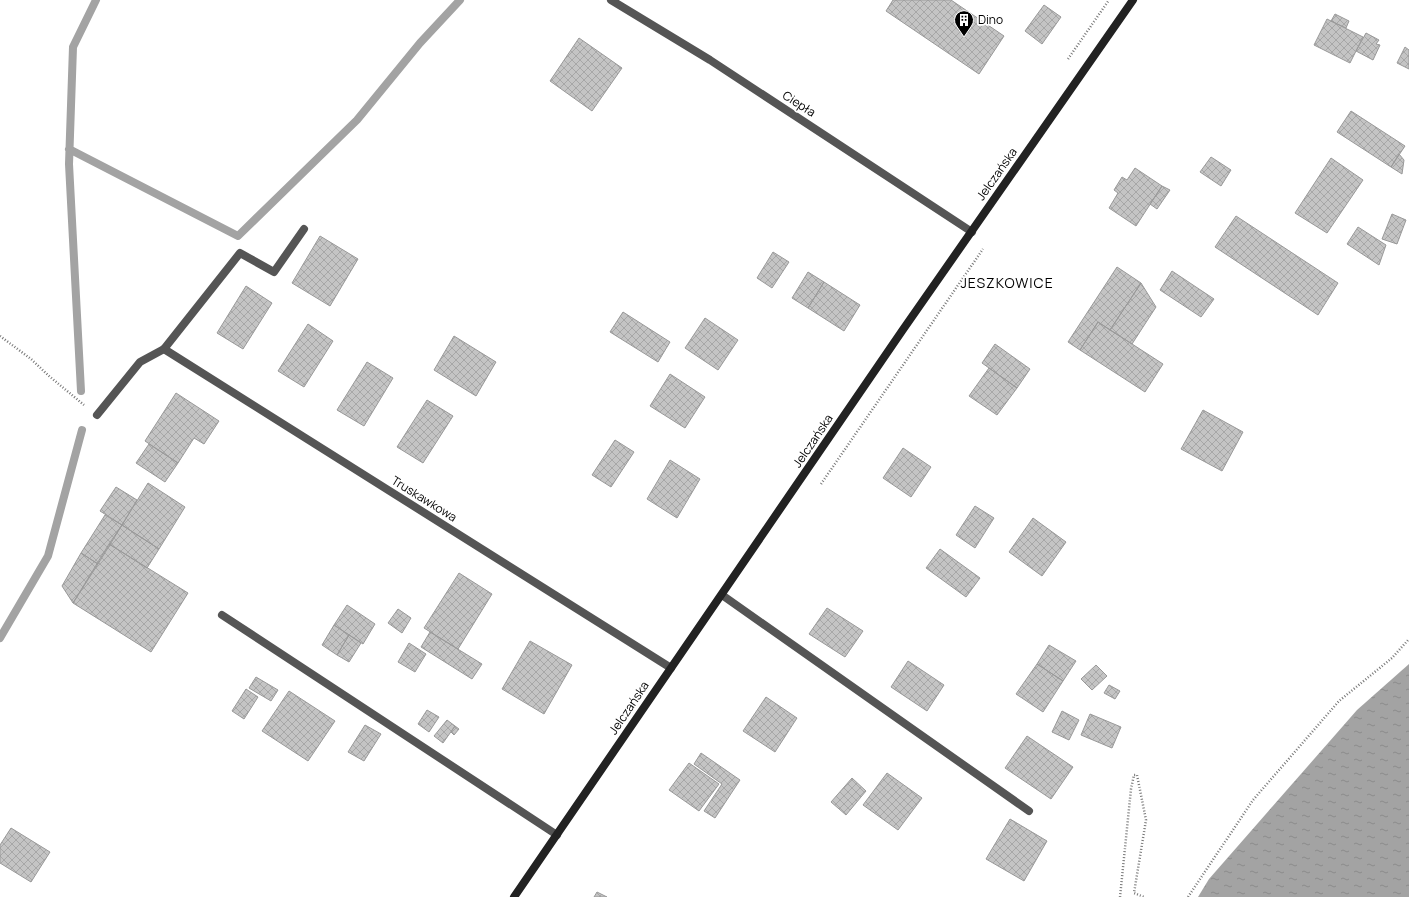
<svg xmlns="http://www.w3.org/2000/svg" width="1409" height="897" font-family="Manrope,sans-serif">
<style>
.water{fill:url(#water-ripples)}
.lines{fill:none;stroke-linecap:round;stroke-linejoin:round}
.stream{stroke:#a3a3a3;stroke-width:8}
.building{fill:url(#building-cross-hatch);stroke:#999}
.path{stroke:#777;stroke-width:2.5;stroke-dasharray:1 2;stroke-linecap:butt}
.lane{stroke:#555;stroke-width:8}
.street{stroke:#555;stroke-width:8}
.secondary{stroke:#222;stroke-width:8}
.labels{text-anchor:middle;stroke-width:3.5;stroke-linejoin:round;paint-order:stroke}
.poi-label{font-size:12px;fill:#000;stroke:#fff;text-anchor:start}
.street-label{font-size:12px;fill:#000;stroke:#fff}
.quarter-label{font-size:14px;letter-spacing:1px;fill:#000;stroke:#fff}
</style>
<defs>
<pattern id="water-ripples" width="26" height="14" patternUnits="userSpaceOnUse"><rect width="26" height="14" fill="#a3a3a3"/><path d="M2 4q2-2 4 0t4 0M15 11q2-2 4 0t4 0" fill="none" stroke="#8b8b8b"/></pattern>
<pattern id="building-cross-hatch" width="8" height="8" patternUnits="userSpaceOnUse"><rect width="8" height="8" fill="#c4c4c4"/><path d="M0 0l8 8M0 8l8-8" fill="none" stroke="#a7a7a7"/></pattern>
</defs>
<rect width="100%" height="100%" fill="#fff"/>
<path class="water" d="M1409 664V897H1198L1209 879 1357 710Z"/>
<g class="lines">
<path class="stream" d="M69 149 238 236 357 120 420 43 460 0
M81 391 69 164 73 47 96 0
M0 638 48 556 82 430"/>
</g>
<path class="building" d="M893 0H951L1004 36 979 74 886 11Z
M1044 5 1061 17 1042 44 1025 31Z
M1335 14 1349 21 1346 28 1331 21Z
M1327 19 1363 37 1350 63 1314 45Z
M1366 33 1379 40 1376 44 1380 45 1373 60 1356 51Z
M579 38 622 68 592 111 550 81Z
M1405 47 1409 50V69L1397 63Z
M1351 111 1405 146 1391 167 1337 132Z
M1399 154 1404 160 1402 174 1391 167Z
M1211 157 1231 170 1221 186 1200 172Z
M1331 158 1363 180 1327 233 1295 213Z
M1135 168 1162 186 1136 226 1109 208 1118 193 1114 190 1122 177 1127 180Z
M1162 186 1170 190 1157 209 1150 204Z
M1392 214 1406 220 1397 244 1382 239Z
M1236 216 1338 283 1318 315 1215 247Z
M1358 227 1386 245 1379 265 1347 244Z
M320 236 358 259 330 306 292 283Z
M773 252 789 262 772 288 757 278Z
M1117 267 1141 283 1110 330 1098 322 1080 350 1068 342Z
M1172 271 1214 299 1201 317 1160 290Z
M808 272 824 282 808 308 792 298Z
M824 282 860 305 844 331 808 308Z
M1141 283 1156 307 1132 344 1110 330Z
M246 286 272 303 243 349 217 333Z
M623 312 670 342 658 362 610 332Z
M705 318 738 340 718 370 685 348Z
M1098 322 1163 364 1145 392 1080 350Z
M308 324 333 341 304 387 278 371Z
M454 336 496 362 476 396 434 370Z
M995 344 1030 369 1017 388 982 363Z
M367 362 393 378 364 426 337 410Z
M989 368 1017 388 997 415 969 396Z
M670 374 705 397 685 428 650 406Z
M176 393 219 421 204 444 194 438 178 463 145 441Z
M427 400 453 416 423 463 397 447Z
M1203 410 1243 432 1222 471 1181 449Z
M615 440 634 452 611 487 592 475Z
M149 444 178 463 165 482 136 463Z
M903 448 931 467 911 497 883 478Z
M670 460 700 479 677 518 647 499Z
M148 483 185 507 159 549 122 525Z
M116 487 137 500 122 525 100 511Z
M975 506 994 518 975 548 956 535Z
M105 515 122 525 98 564 81 553Z
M1033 518 1066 542 1042 576 1009 552Z
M122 525 159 549 147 568 109 544Z
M109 544 188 593 151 652 73 603Z
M940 549 980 578 966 597 926 568Z
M81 553 98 564 73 603 62 586Z
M459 573 492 594 458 649 424 628Z
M347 605 375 624 363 644 334 625Z
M827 608 863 631 845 657 809 634Z
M398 609 411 618 402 633 388 623Z
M334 625 349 635 337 655 322 645Z
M430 632 482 664 472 679 421 647Z
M349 635 361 643 349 662 337 655Z
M530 641 572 665 544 714 502 689Z
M409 643 426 654 415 672 398 662Z
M1049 645 1076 661 1063 681 1037 664Z
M908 661 944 685 927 711 891 687Z
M1037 664 1063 681 1043 712 1016 694Z
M1096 665 1107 676 1092 690 1081 679Z
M256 677 278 690 271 701 249 688Z
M1109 685 1120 691 1115 699 1104 693Z
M246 689 258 697 244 719 232 711Z
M289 691 335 721 308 761 262 731Z
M766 697 797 718 775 752 743 731Z
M427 710 439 717 429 732 418 724Z
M1062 711 1079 720 1069 740 1052 732Z
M1090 714 1121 727 1112 748 1081 735Z
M447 720 455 726 443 743 434 736Z
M365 725 381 734 364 761 348 752Z
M455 726 459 729 454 735 451 732Z
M1027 736 1073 767 1051 799 1005 768Z
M701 753 740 780 715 818 704 811 722 784 694 764Z
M689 763 719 784 699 811 669 790Z
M887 773 922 798 898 830 863 805Z
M852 778 866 791 846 815 831 802Z
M1010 819 1047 841 1024 881 986 859Z
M11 828 50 852 31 882 0 863V845Z
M597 892 607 897H594Z"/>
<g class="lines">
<path class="path" d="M1068 59 1109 0
M0 336 31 359 49 376 84 405
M821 484 983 249
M1120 897 1131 789 1134 775H1137L1146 820 1134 893 1144 897
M1188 897 1253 800 1339 701 1392 658 1409 639"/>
<path class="lane" d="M611 0 710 60 972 232
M97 415 140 362 164 349 240 253 274 272 304 229
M222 615 557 835"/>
<path class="street" d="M164 349 671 668
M722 595 1029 811"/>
<path class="secondary" d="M514 897 902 331 1133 0"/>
</g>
<defs>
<g id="building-pin" transform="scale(1)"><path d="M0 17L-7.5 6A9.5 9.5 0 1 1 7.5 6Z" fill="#000" stroke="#fff"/><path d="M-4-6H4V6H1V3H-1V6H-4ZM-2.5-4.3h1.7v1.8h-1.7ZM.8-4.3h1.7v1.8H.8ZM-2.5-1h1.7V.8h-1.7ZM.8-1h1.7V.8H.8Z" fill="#fff"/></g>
</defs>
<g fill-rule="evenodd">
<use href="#building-pin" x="964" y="20"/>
</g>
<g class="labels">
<g class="poi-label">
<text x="978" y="24">Dino</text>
</g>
<g class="street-label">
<text transform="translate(799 104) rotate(33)" y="4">Ciepła</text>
<text transform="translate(997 174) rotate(-55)" y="4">Jelczańska</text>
<text transform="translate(813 441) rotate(-56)" y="4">Jelczańska</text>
<text transform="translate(424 499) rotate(32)" y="4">Truskawkowa</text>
<text transform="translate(629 708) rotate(-56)" y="4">Jelczańska</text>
</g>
<g class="quarter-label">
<text x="1007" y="288">JESZKOWICE</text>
</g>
</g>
</svg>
